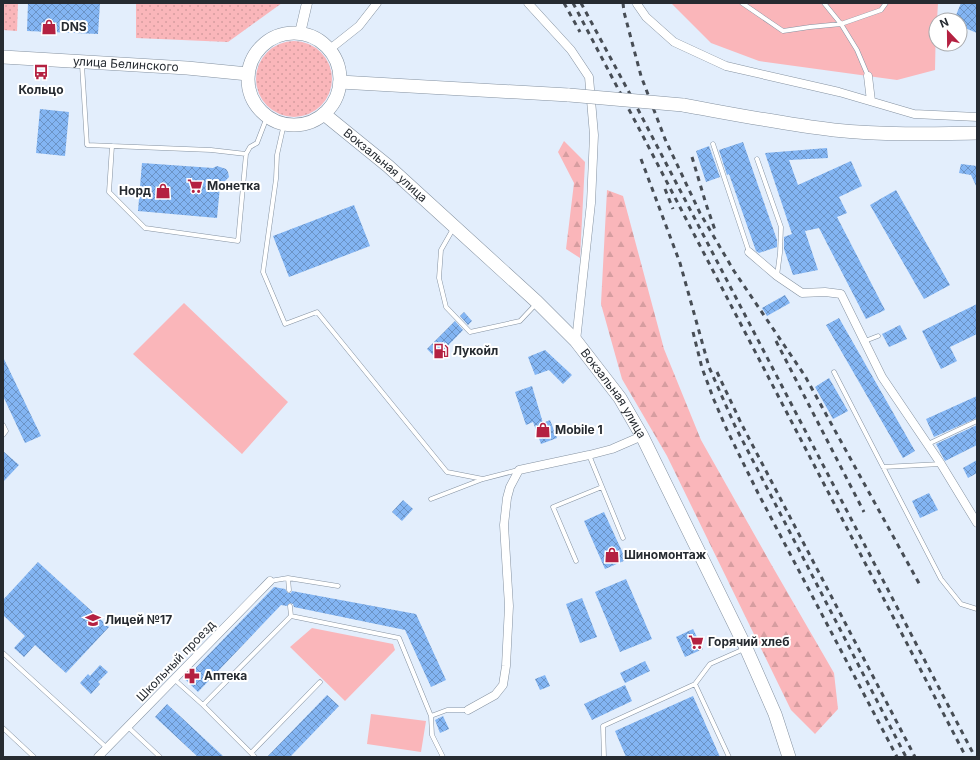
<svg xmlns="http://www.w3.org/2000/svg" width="980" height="760" font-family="Inter,sans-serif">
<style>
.grass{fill:url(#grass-dots)}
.forest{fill:url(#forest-firs)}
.green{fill:#fab6ba}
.building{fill:url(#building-cross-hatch)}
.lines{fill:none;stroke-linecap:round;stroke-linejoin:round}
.service-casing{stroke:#8592a1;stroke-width:5}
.minor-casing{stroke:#8592a1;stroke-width:9}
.tertiary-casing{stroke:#8592a1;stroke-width:11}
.primary-casing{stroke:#8592a1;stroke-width:14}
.service{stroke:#fff;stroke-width:4}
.minor{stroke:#fff;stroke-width:8}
.tertiary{stroke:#fff;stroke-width:10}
.primary{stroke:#fff;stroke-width:13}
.rail{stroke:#474d55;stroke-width:3;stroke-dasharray:5 5;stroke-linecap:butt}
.primary-bridge-casing{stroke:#8592a1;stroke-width:14;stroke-linecap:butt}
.primary-bridge{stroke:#fff;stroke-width:13}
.labels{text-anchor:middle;stroke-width:4;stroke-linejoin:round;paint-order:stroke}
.poi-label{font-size:12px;font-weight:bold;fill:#262b31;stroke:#fff;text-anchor:start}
.street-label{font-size:12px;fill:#262b31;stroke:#fff}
</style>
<defs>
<pattern id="grass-dots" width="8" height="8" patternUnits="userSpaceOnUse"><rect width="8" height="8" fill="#fab6ba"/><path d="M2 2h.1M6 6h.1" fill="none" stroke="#d69da0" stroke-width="1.8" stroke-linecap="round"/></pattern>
<pattern id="forest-firs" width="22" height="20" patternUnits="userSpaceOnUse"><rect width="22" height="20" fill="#fab6ba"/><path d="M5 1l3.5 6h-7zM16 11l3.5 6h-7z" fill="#d69da0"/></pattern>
<pattern id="building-cross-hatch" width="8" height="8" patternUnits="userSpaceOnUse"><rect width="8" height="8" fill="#83b5f3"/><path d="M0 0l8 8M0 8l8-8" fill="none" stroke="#6b93c5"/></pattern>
</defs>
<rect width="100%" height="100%" fill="#e3eefc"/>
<path class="grass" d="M3 3H18L17 31 3 30Z
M136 3H282L228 42 136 38Z
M256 79a38 38 0 1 1 76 0a38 38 0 1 1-76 0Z"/>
<path class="forest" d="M564 141 585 162 580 258 566 249 574 183 558 152Z
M607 190 623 196 664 349 701 440 771 564 834 673 838 709 815 734 791 710 667 456 622 379 601 304Z"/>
<path class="green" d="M671 3H938L937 20H936L935 70 897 80 759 61 711 43Z
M184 303 288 402 242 454 133 354Z
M312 628 393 644 395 650 345 701 290 647Z
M371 714 426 721 421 752 367 744Z"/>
<path class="building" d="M28 3H100L98 34 27 31Z
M961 3H977V33L960 26V20H954Z
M40 109 69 112 65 156 36 153Z
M743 142 777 240V247L759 253 756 251 729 174 727 175 719 150Z
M709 146 720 177 706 182 696 151Z
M827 148 828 158 789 160 798 185 851 161 862 186 839 197 847 213 837 217 885 310 866 319 819 228 805 231 818 270 793 275 784 249V237L792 234 765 153Z
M142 163 213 168 217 166 226 169 228 172 229 177 220 186 217 218 138 211Z
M961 164 977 166V188L971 175 959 173Z
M896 190 950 285 924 299 870 205Z
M354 205 370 246 289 277 273 236Z
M785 295 790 303 767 316 762 308Z
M977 304V334L950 347 957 361 941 369 922 331Z
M464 312 472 321 468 325 460 316Z
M839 318 915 451 903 458 826 325Z
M455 321 463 330 436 358 427 349Z
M900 325 907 339 889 347 882 334Z
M545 350 572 375 563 384 549 370 535 375 528 357Z
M3 357 41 436 25 443 3 396Z
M829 378 848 411 833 419 815 387Z
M532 386 543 423 550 420 557 438 541 444 533 422 526 425 515 392Z
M977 396V418L934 437 926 419Z
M977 425V445L945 461 936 444Z
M3 451 19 465 3 482Z
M977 460V473L968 478 963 468Z
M929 493 938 510 920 518 912 501Z
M403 500 413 509 402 521 392 512Z
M604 512 626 560 605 569 584 521Z
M38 562 109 627 66 673 35 645 24 657 14 648 25 636 3 615V600Z
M626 579 652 639 620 652 595 592Z
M274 587 285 589 288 593H291L292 591 416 614 446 680 431 687 405 630 294 607 293 604 290 603 287 606 281 605 198 692 185 679Z
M582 598 597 637 580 643 566 604Z
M693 629 703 649 685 657 676 637Z
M645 661 650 671 625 683 620 673Z
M100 665 108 672 98 682 100 684 91 694 80 683 88 674 90 676Z
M545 675 550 686 540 690 535 679Z
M625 685 632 701 592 720 584 704Z
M327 695 339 706 290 757H267Z
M693 696 720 757H626L615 731Z
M167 704 224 757H198L155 717Z
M443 716 449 729 440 733 435 720Z"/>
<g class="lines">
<g class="service-casing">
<path id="service" d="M742 3 783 31 810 27 841 24 881 10 886 3
M824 3 841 24 857 50 868 76
M82 65 87 145 211 150 246 154 250 147 257 143 267 117
M284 124 277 155 276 179 263 272 285 324 317 312 447 472 483 479
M713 144 749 252
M112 146 109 192 145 228 238 241 246 154
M757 159 781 227 780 253 777 276
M453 229 441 250 439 278 446 307 470 332 520 321 536 304
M865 341 878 336
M834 372 941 579 961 604 977 609
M3 425 6 431 3 435
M928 444 977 421
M589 455 623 538
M883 467 941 464
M431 499 483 479 518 470
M576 561 553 507 602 487
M288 578 338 586
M270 581 288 578 289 590
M290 606 291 616
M3 653 107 748
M175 680 203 705 255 757
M695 684 729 757
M203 705 291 616 399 638 431 716 432 735 443 757
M431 716 447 710H468
M128 727 160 757
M3 728 34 757
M251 753 320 682
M604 757 603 726 695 684 710 664 744 649"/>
</g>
<g class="minor-casing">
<path id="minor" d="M528 3 571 50 589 77 594 135 591 203 576 341
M637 4 646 17 674 42 726 66 839 92 914 114 977 117
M330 49 359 26 377 3
M868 76 871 101
M749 252 777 276 802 293 825 292 841 294 882 377 941 464 977 523
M468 710 495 695 503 685 506 666 509 606 504 525 507 498 510 487 519 470 589 455 612 449 642 436
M98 757 270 581"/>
</g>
<g class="tertiary-casing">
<path id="tertiary" d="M300 33 307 3"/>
</g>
<g class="primary-casing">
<g id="primary">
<circle cx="294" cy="79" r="46"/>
<path id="s1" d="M3 57 187 68 248 74"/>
<path d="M340 82 569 95"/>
<path d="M683 105C733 114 783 124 834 130 881 135 929 134 977 133"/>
<path id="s2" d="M324 114 388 166 537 302 576 341 620 398 642 436 746 648 775 714 789 757"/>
</g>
</g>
<use href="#service" class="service"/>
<use href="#minor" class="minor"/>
<use href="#tertiary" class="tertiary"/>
<use href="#primary" class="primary"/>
<path class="rail" d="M564 3 580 32
M573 3 645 140 966 757
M581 3 631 96 975 757
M623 3 624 12 641 76 665 139 700 213 734 271 805 376 921 587
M692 157 706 204 716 233
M641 159 680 263 709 367 735 426 906 757
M665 189 673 209
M693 332 702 368 714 400 727 430 758 493 897 757
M776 341 864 512
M717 372 741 423 915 757"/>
<g class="primary-bridge-casing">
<path id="primary-bridge" d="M569 95 683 105"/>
</g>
<use href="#primary-bridge" class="primary-bridge"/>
</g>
<defs>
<g id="shop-bare" transform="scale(1.2)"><path d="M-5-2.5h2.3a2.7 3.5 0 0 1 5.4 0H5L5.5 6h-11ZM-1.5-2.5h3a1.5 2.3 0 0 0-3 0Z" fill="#b42141" stroke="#fff" stroke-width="2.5" paint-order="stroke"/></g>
<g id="bus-bare" transform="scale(1.2)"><path d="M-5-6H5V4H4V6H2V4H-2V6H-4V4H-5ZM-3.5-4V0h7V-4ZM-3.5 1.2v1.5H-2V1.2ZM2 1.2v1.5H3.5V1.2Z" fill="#b42141" stroke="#fff" stroke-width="2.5" paint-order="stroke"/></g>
<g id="supermarket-bare" transform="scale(1.2)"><path d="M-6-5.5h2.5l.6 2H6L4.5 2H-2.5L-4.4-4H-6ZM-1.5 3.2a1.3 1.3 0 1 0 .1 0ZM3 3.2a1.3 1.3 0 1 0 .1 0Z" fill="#b42141" stroke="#fff" stroke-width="2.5" paint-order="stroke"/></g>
<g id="fuel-bare" transform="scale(1.2)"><path d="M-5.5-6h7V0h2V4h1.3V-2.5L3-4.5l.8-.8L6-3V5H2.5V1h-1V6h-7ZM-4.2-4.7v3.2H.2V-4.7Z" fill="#b42141" stroke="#fff" stroke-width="2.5" paint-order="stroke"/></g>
<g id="school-bare" transform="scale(1.2)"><path d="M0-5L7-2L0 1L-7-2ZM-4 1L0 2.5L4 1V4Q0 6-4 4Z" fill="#b42141" stroke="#fff" stroke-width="2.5" paint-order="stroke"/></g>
<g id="pharmacy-bare" transform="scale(1.2)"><path d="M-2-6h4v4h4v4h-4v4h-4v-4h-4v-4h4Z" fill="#b42141" stroke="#fff" stroke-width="2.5" paint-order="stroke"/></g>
</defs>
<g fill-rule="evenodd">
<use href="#shop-bare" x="49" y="27"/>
<use href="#bus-bare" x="41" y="72"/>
<use href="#supermarket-bare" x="195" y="186"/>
<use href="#shop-bare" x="163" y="191"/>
<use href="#fuel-bare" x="441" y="351"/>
<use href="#shop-bare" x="543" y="430"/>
<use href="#shop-bare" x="612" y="555"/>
<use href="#school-bare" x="93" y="620"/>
<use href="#supermarket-bare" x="696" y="642"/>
<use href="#pharmacy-bare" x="192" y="676"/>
</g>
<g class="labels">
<g class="poi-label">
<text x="61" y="31">DNS</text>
<text x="41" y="94" text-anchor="middle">Кольцо</text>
<text x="207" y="190">Монетка</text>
<text x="151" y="195" text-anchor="end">Норд</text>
<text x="453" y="355">Лукойл</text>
<text x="555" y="434">Mobile 1</text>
<text x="624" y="559">Шиномонтаж</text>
<text x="105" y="624">Лицей №17</text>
<text x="708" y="646">Горячий хлеб</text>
<text x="204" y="680">Аптека</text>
</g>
<g class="street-label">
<text dy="4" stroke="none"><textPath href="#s1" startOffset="123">улица Белинского</textPath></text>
<text dy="4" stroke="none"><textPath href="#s2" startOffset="80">Вокзальная улица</textPath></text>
<text dy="4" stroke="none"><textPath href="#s2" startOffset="404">Вокзальная улица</textPath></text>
<text transform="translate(176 661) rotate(-46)" y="4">Школьный проезд</text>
</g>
</g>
<rect width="980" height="760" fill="none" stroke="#262b31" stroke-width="8"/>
<g transform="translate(948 32) rotate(338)"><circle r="19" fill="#ffffff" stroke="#a8aaad"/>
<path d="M0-3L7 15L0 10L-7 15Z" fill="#b42141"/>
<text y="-6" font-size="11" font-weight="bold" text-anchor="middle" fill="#262b31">N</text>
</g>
</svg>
